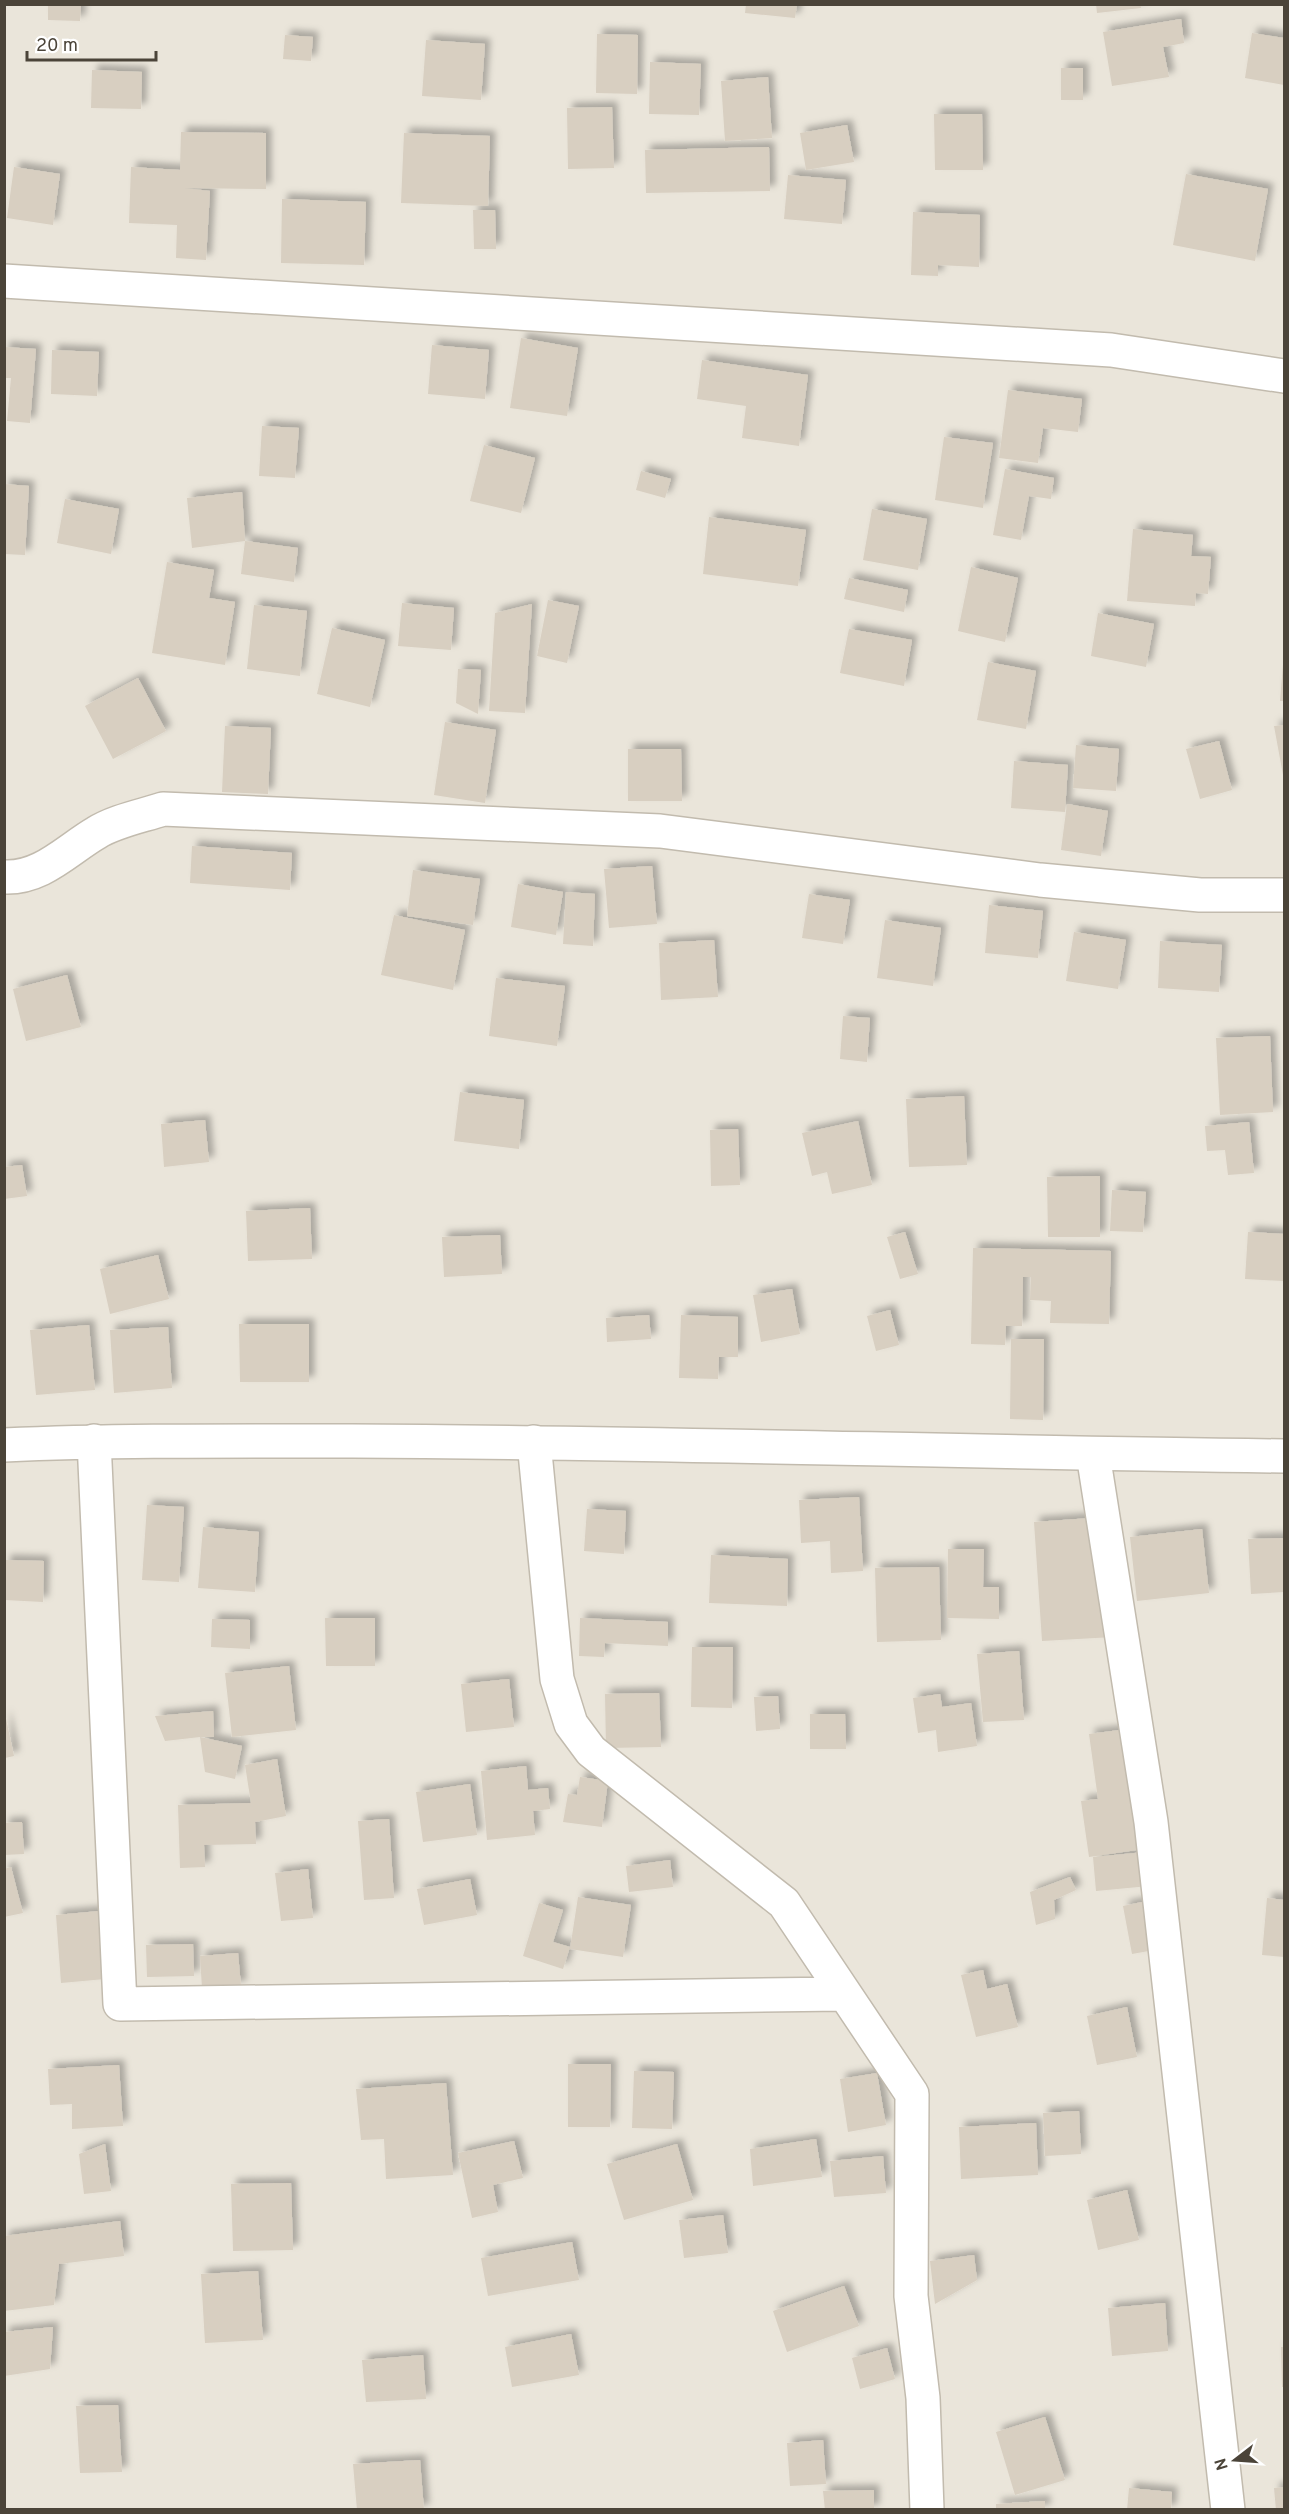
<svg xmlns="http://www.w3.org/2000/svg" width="1289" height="2514" font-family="Overpass,sans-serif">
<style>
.residential{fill:#eae5da}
.building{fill:#d8cfc1;filter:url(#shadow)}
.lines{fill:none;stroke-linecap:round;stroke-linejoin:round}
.minor-casing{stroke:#c2bbae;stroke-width:36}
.tertiary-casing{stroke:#c2bbae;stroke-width:36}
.minor{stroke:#fff;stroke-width:33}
.tertiary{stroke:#fff;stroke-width:33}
</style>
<defs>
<filter id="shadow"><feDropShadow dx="5.5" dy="-5.5" stdDeviation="3" flood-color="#0004"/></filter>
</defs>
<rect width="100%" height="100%" fill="#f6f3ec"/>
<path class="residential" d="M5 5H1284V2509H5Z"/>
<path class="building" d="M48 4H81L80 21 48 20Z
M746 4H797L795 18 745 13Z
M1096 4H1140L1141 8 1097 13Z
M1181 19 1184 43 1163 47 1169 77 1112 86 1103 32Z
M1252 33 1284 38V85L1245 78Z
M597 34 638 35 637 94 596 93Z
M285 35 313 37 311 61 283 59Z
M426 40 485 44 481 100 422 96Z
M650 62 701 64 699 115 649 114Z
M1061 68H1083V100H1061Z
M92 70 142 72 141 109 91 108Z
M768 77 772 138 725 141 721 81Z
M612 107 614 168 568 169 567 108Z
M934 114H982L983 170H935Z
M847 125 854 162 806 170 800 133Z
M181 132 266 133V189L185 188 210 191 206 260 176 258 177 225 129 223 131 167 180 170 179 204Z
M404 133 490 136 488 206 401 203Z
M769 147 770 191 646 193 645 150Z
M14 167 60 174 53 225 7 218Z
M1186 174 1268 189 1255 261 1173 245Z
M788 175 846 180 842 224 784 219Z
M282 199 366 202 364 265 281 263Z
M473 210H495L496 249H474Z
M913 212 980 215 979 267 938 265V276L911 275Z
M521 338 578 348 567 416 510 408Z
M432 345 489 350 485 399 428 394Z
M4 347 36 349 30 423 7 421 11 378H4Z
M52 350 99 352 97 396 51 394Z
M702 360 808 375 799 446 742 438 746 406 697 399Z
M1008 390 1082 399 1078 432 1043 428 1038 463 999 458Z
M262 426 299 428 295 478 259 476Z
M944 437 993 443 983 508 935 500Z
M484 445 535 458 521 513 470 501Z
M1005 469 1054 478 1051 499 1029 496 1021 540 993 535Z
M641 471 671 479 665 498 636 490Z
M4 484 29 486 25 555 4 554Z
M242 492 245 541 192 548 187 498Z
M65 499 119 509 111 554 57 543Z
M872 509 927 519 918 570 863 560Z
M709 517 806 530 798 586 703 574Z
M1133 529 1193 535 1191 556 1211 557 1208 594 1196 593 1195 606 1127 601Z
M245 541 298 548 294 582 241 574Z
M167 562 214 570 209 598 235 602 225 665 152 653Z
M971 567 1018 578 1005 642 958 631Z
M849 578 908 590 904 612 844 599Z
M548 600 579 606 567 663 537 656Z
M402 603 454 608 451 650 398 646Z
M532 604 525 713 489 711 495 613Z
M254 605 307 611 300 676 247 669Z
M1098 613 1154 624 1146 667 1091 656Z
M332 628 385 640 370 707 317 694Z
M849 629 912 640 904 686 840 673Z
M988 662 1036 671 1026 729 977 720Z
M1283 664H1284V701H1280Z
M458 669 481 670 478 714 456 703Z
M138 678 166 731 113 759 85 706Z
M445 722 496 730 485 803 434 795Z
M1284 725V775H1283L1274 726Z
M225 726 271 728 268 794 222 792Z
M1219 741 1232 790 1200 799 1186 749Z
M1076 745 1119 749 1116 791 1073 788Z
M628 749H681L682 801H628Z
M1014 761 1068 765 1065 812 1011 808Z
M1067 804 1108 811 1101 856 1061 850Z
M192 846 292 853 290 890 190 883Z
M652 866 657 924 609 928 604 869Z
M413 870 480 879 473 925 407 916Z
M518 884 563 892 556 935 511 927Z
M566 892 595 894 593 946 563 944Z
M809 894 850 900 843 944 802 938Z
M989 905 1043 911 1038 958 985 953Z
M394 915 465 930 453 990 381 975Z
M885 920 941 928 933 986 877 978Z
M1074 932 1126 940 1118 989 1066 981Z
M714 940 718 997 661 1000 659 943Z
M1160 941 1222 945 1219 992 1158 988Z
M67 975 81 1027 26 1041 13 989Z
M496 978 565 986 557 1046 489 1036Z
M843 1016 870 1018 867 1062 840 1059Z
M1270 1036 1273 1112 1220 1115 1216 1038Z
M460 1092 524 1100 519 1149 454 1141Z
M964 1096 967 1165 909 1167 906 1099Z
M205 1120 209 1162 164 1167 161 1124Z
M858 1121 872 1185 832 1194 827 1172 812 1176 802 1133Z
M1249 1122 1254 1173 1228 1175 1225 1150 1207 1151 1205 1126Z
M738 1129 740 1185 711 1186 710 1130Z
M22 1165 27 1196 4 1199V1167Z
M1100 1176V1237H1048L1047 1177Z
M1112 1190 1146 1192 1143 1232 1110 1231Z
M310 1208 312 1259 248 1261 246 1211Z
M905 1232 918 1274 900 1279 887 1237Z
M1248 1232 1284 1234V1281L1245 1279Z
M500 1235 502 1274 444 1277 442 1237Z
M973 1248 1111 1251 1109 1324 1050 1323 1051 1301 1030 1300 1031 1277H1023L1022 1326H1006L1005 1345 971 1344Z
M158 1255 169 1299 110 1314 100 1269Z
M792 1289 800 1334 761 1342 753 1295Z
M890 1310 899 1345 876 1351 867 1316Z
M649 1315 651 1339 607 1342 606 1318Z
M681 1315 738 1317V1357H719L718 1379 679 1378Z
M239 1324H309V1382H240Z
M89 1325 95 1390 36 1395 30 1330Z
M168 1327 172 1388 114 1393 110 1330Z
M1011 1339H1044L1043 1420 1010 1419Z
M859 1497 863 1571 831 1573 830 1541 801 1543 799 1500Z
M147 1505 184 1507 179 1582 142 1580Z
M587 1509 626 1511 624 1554 584 1551Z
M1105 1517 1113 1637 1042 1641 1034 1522Z
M203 1527 259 1532 255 1592 198 1588Z
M1202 1529 1209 1593 1137 1601 1130 1537Z
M1284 1538V1592L1251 1594 1248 1539Z
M948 1549H984L983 1587H999V1619L947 1618Z
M711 1555 788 1559 787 1606 709 1603Z
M5 1560 44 1561 43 1602 5 1600Z
M939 1567 941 1640 877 1642 875 1568Z
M325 1618H375V1666H326Z
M580 1618 668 1622V1646L605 1643 604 1657 579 1656Z
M212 1619 250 1620V1649L211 1647Z
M692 1647H733L732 1708 691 1707Z
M1019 1651 1024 1720 983 1722 977 1654Z
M289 1666 296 1730 232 1737 225 1673Z
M509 1679 514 1727 466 1732 461 1684Z
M659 1693 661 1747 606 1748 605 1694Z
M940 1694 942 1707 971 1703 977 1746 938 1752 936 1730 918 1733 913 1698Z
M778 1696 780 1729 756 1731 754 1697Z
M213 1711 214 1737H200L242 1746 235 1779 205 1772 200 1737 165 1741 155 1716Z
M5 1714 14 1756 5 1758Z
M810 1714H845L846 1749H810Z
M1127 1729 1143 1849 1089 1857 1081 1801 1098 1799 1089 1734Z
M277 1759 286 1816 255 1822 256 1844 204 1845 205 1867 180 1868 178 1805 251 1803 245 1765Z
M526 1766 528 1790 548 1788 550 1809 533 1811 535 1835 487 1840 481 1771Z
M580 1777 608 1781 602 1827 563 1822 568 1794 577 1795Z
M470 1784 477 1835 423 1842 416 1792Z
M389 1819 394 1898 364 1900 358 1821Z
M22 1822 24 1854 4 1855V1823Z
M1145 1852 1149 1886 1096 1891 1093 1857Z
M670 1860 673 1887 629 1892 626 1866Z
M11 1867 23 1913 4 1917V1869Z
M308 1869 313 1918 281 1921 275 1873Z
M1070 1877 1076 1890 1054 1900 1055 1919 1036 1925 1030 1892Z
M470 1879 477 1915 424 1925 417 1889Z
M578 1897 631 1905 623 1957 570 1949Z
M1267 1898 1284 1900V1957L1262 1955Z
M1156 1899 1165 1948 1132 1954 1123 1906Z
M539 1903 563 1910 553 1942 570 1947 563 1969 523 1956Z
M110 1910 116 1978 61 1983 56 1915Z
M193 1944 194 1976 147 1977 146 1945Z
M238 1953 241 1986 202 1988 200 1956Z
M983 1970 987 1989 1007 1984 1018 2027 976 2037 961 1975Z
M1127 2007 1137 2057 1097 2065 1087 2016Z
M568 2064H611L610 2127H568Z
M119 2065 123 2126 72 2129V2104L50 2105 48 2069Z
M634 2071 674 2072 672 2129 632 2128Z
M877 2073 886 2125 848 2132 840 2079Z
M446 2083 453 2175 386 2179 384 2139 361 2140 356 2089Z
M1079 2111 1081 2154 1045 2156 1043 2113Z
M1036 2123 1038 2175 961 2179 959 2127Z
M816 2139 822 2177 753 2186 750 2149Z
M514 2141 523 2178 493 2185 498 2212 472 2218 458 2153Z
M105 2144 111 2191 84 2194 79 2154Z
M677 2144 693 2200 624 2220 607 2164Z
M883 2156 886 2193 834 2197 830 2161Z
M291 2183 293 2250 233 2251 231 2184Z
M1127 2190 1139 2240 1098 2250 1087 2200Z
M723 2215 728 2253 684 2258 679 2220Z
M120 2221 124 2256 59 2264 54 2305 4 2311V2236Z
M572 2242 579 2280 488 2296 481 2258Z
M974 2255 977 2280 935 2304 930 2261Z
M258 2271 263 2340 205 2343 201 2274Z
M844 2286 859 2326 787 2352 773 2311Z
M1165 2303 1168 2351 1112 2356 1108 2308Z
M53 2327 50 2369 4 2376V2332Z
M571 2334 579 2375 512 2387 505 2347Z
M1281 2347H1284V2387H1282Z
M887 2348 895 2379 860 2389 852 2358Z
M423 2355 426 2399 366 2402 362 2360Z
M118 2405 122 2472 80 2473 76 2406Z
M1045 2417 1065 2480 1015 2495 996 2432Z
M823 2440 826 2484 790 2486 787 2443Z
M420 2460 424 2510H357L353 2464Z
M1284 2487V2510H1276L1274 2488Z
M1129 2488 1172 2492 1171 2510H1127Z
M874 2490V2510H825L823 2491Z
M1045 2501V2510H996V2504Z"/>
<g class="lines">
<g class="minor-casing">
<path id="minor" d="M4 281 1111 350 1284 376
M4 877C41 879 67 850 96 833 115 821 142 816 163 809L660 831 1040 880 1200 895H1284
M94 1441 120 2004 843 1994
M534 1442 557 1679 571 1724 591 1751 784 1903 912 2094 911 2296 923 2398 927 2510
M1093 1454 1151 1822 1228 2510"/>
</g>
<g class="tertiary-casing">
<path id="tertiary" d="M4 1445C120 1440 236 1441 352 1441 663 1442 974 1453 1284 1456"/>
</g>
<use href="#minor" class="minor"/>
<use href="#tertiary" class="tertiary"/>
</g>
<rect width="1289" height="2514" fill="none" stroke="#4b4439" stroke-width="12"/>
<g transform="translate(1235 2460) rotate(253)" stroke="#ffffff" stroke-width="4.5" paint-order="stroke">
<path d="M0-4.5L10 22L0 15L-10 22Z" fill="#4b4439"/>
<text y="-9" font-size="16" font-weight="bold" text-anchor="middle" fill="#4b4439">N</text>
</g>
<path d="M27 51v9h129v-9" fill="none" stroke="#4b4439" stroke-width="3"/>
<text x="36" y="51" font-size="18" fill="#4b4439" stroke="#ffffff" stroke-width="4.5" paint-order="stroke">20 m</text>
</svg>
